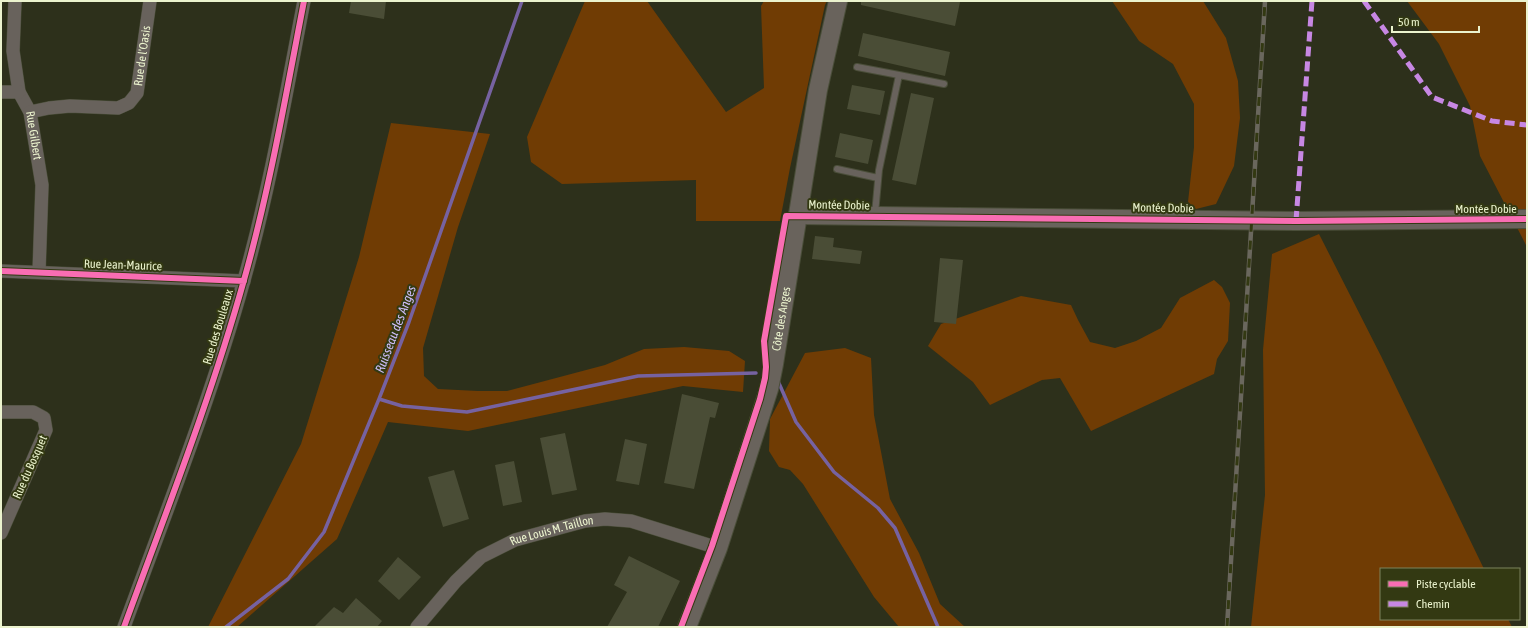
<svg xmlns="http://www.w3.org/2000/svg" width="1528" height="628" font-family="'Asap Condensed',sans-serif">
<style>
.green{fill:#703c04}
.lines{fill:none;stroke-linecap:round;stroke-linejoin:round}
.stream{stroke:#7662a1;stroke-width:3.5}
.building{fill:#4a4d36}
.lane-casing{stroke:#4a4e39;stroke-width:8}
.street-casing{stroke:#4a4e39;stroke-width:14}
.secondary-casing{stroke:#4a4e39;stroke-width:20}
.lane{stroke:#68625c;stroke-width:6}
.street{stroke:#68625c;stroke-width:13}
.secondary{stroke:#69635c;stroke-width:18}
.rail-casing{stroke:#6a675d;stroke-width:4.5}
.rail{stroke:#333912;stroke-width:3;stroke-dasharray:9;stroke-linecap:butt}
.quiet{stroke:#c787e3;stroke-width:5;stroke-dasharray:10 5;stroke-linecap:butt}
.cycleway-casing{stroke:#333912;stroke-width:8}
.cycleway{stroke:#f96db3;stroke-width:6}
.labels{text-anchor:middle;stroke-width:4;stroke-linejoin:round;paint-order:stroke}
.street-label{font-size:12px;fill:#ebf3ce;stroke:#333912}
.water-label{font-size:13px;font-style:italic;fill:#cfbffa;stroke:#333912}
</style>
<rect width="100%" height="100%" fill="#2d301b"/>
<path class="green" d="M585 1H647L726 112 764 88 761 6 764 1H827L825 5 790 168 780 221H696V180L562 184 531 162 527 137Z
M1112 1H1203L1226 38 1238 81 1240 118 1234 166 1216 204 1196 209 1188 202 1194 147V104L1173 64 1139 41Z
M1407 1H1527V247L1480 156 1470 106 1439 44Z
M391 123 490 134 458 227 423 348 424 376 438 389 478 391H507L605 365 644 349 684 347 729 351 745 361 743 392 683 386 468 431 388 422 337 539 237 627H208L301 444 359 257Z
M1319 234 1381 356 1484 569H1381V619H1508L1512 627H1251L1265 495 1263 350 1272 254Z
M1214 280 1222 287 1230 303 1228 341 1217 359 1214 374 1091 431 1060 378 1042 380 990 405 973 382 928 346 941 324 1021 296 1071 305 1078 320 1090 342 1115 348 1136 341 1161 328 1180 298Z
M845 348 871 358 874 415 890 499 919 553 940 604 965 627H899L874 597 803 484 790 470 779 467 769 451 770 419 805 353Z"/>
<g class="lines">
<path class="stream" d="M778 381 796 422 834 472 878 508 895 528 938 627
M379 399 402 406 467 412 638 376 756 373
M226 627 288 579 324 532 379 399 409 322 522 1"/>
</g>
<path class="building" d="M351 1H386L384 19 349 13Z
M861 1H954L960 2 955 26 861 5Z
M863 33 950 52 945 76 858 56Z
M852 85 885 91 880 115 847 109Z
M911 93 934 98 916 185 892 180Z
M840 133 873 140 868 164 835 157Z
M815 236 834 238 833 247 862 251 860 264 812 259Z
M940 258 963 260 956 324 934 322Z
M682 394 719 403 715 418 710 417 694 489 664 483Z
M565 433 577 490 552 495 540 438Z
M625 439 647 444 639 485 616 481Z
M514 461 522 502 503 506 495 465Z
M454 470 469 519 443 527 428 477Z
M629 556 680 581 658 627H607L627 592 614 585Z
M398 557 421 577 399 600 378 581Z
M356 598 382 621 377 627H314L334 607 343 613Z"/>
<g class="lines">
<g class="lane-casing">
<path id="lane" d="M857 67 899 75
M837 169 878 178
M875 214 879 170 899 75 944 84"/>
</g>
<g class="street-casing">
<g id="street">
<path id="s1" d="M15 1 13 51 19 92 30 112 42 185 39 272"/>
<path d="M1 92H19"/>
<path id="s2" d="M30 112 49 108 70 106 118 108 129 103 137 93 150 1"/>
<path d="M1 271 244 281"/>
<path d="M1 412H33L44 418 46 430 1 533"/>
<path d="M124 627C166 512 211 398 244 280 270 188 286 94 304 1"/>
<path id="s3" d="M417 627 456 581 481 557 515 540 585 521 605 519 631 521 718 548"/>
</g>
</g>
<g class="secondary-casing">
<g id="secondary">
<path d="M798 215 1296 221 1527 219"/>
<path id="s4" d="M687 627 718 548 769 389 774 364 818 90 838 1"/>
</g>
</g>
<use href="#lane" class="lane"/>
<use href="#street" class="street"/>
<use href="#secondary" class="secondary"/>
<g class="rail-casing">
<path id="rail" d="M1227 627 1265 1"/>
</g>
<use href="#rail" class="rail"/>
<path class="quiet" d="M1364 1 1432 97 1492 121 1527 125
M1296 221 1312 1"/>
<g class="cycleway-casing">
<path id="cycleway" d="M1 271 244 281
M124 627C166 512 211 398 244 280 270 188 286 94 304 1
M681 627 712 546 760 399 765 378 766 367 764 341 786 216 1296 221 1527 219"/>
</g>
<use href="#cycleway" class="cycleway"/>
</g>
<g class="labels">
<g class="street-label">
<text dy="4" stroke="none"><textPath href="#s2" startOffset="151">Rue de l'Oasis</textPath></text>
<text dy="4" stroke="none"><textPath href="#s1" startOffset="138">Rue Gilbert</textPath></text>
<text transform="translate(839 205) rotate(1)" y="4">Montée Dobie</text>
<text transform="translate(1163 208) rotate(1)" y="4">Montée Dobie</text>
<text x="1486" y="213">Montée Dobie</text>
<text transform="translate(123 265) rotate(2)" y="4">Rue Jean-Maurice</text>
<text dy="4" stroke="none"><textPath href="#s4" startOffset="323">Côte des Anges</textPath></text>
<text transform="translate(218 327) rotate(-73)" y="4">Rue des Bouleaux</text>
<text transform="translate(30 467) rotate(-66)" y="4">Rue du Bosquet</text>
<text dy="4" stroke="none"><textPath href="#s3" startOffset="171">Rue Louis M. Taillon</textPath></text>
</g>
<g class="water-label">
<text transform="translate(395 329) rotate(-69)" y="5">Ruisseau des Anges</text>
</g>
</g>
<rect width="1528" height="628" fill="none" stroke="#ebf3ce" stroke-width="4"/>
<rect x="1380" y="568" width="140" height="52" fill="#333912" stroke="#7d835d"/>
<rect x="1388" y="581" width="20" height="6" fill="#f96db3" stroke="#7d835d"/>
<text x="1416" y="588" font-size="12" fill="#ebf3ce">Piste cyclable</text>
<rect x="1388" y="601" width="20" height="6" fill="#c787e3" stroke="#7d835d"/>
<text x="1416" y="608" font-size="12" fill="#ebf3ce">Chemin</text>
<path d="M1392 26v6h87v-6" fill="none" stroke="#ebf3ce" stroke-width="2"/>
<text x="1398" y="26" font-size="12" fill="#ebf3ce" stroke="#333912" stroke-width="3" paint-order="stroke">50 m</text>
</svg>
